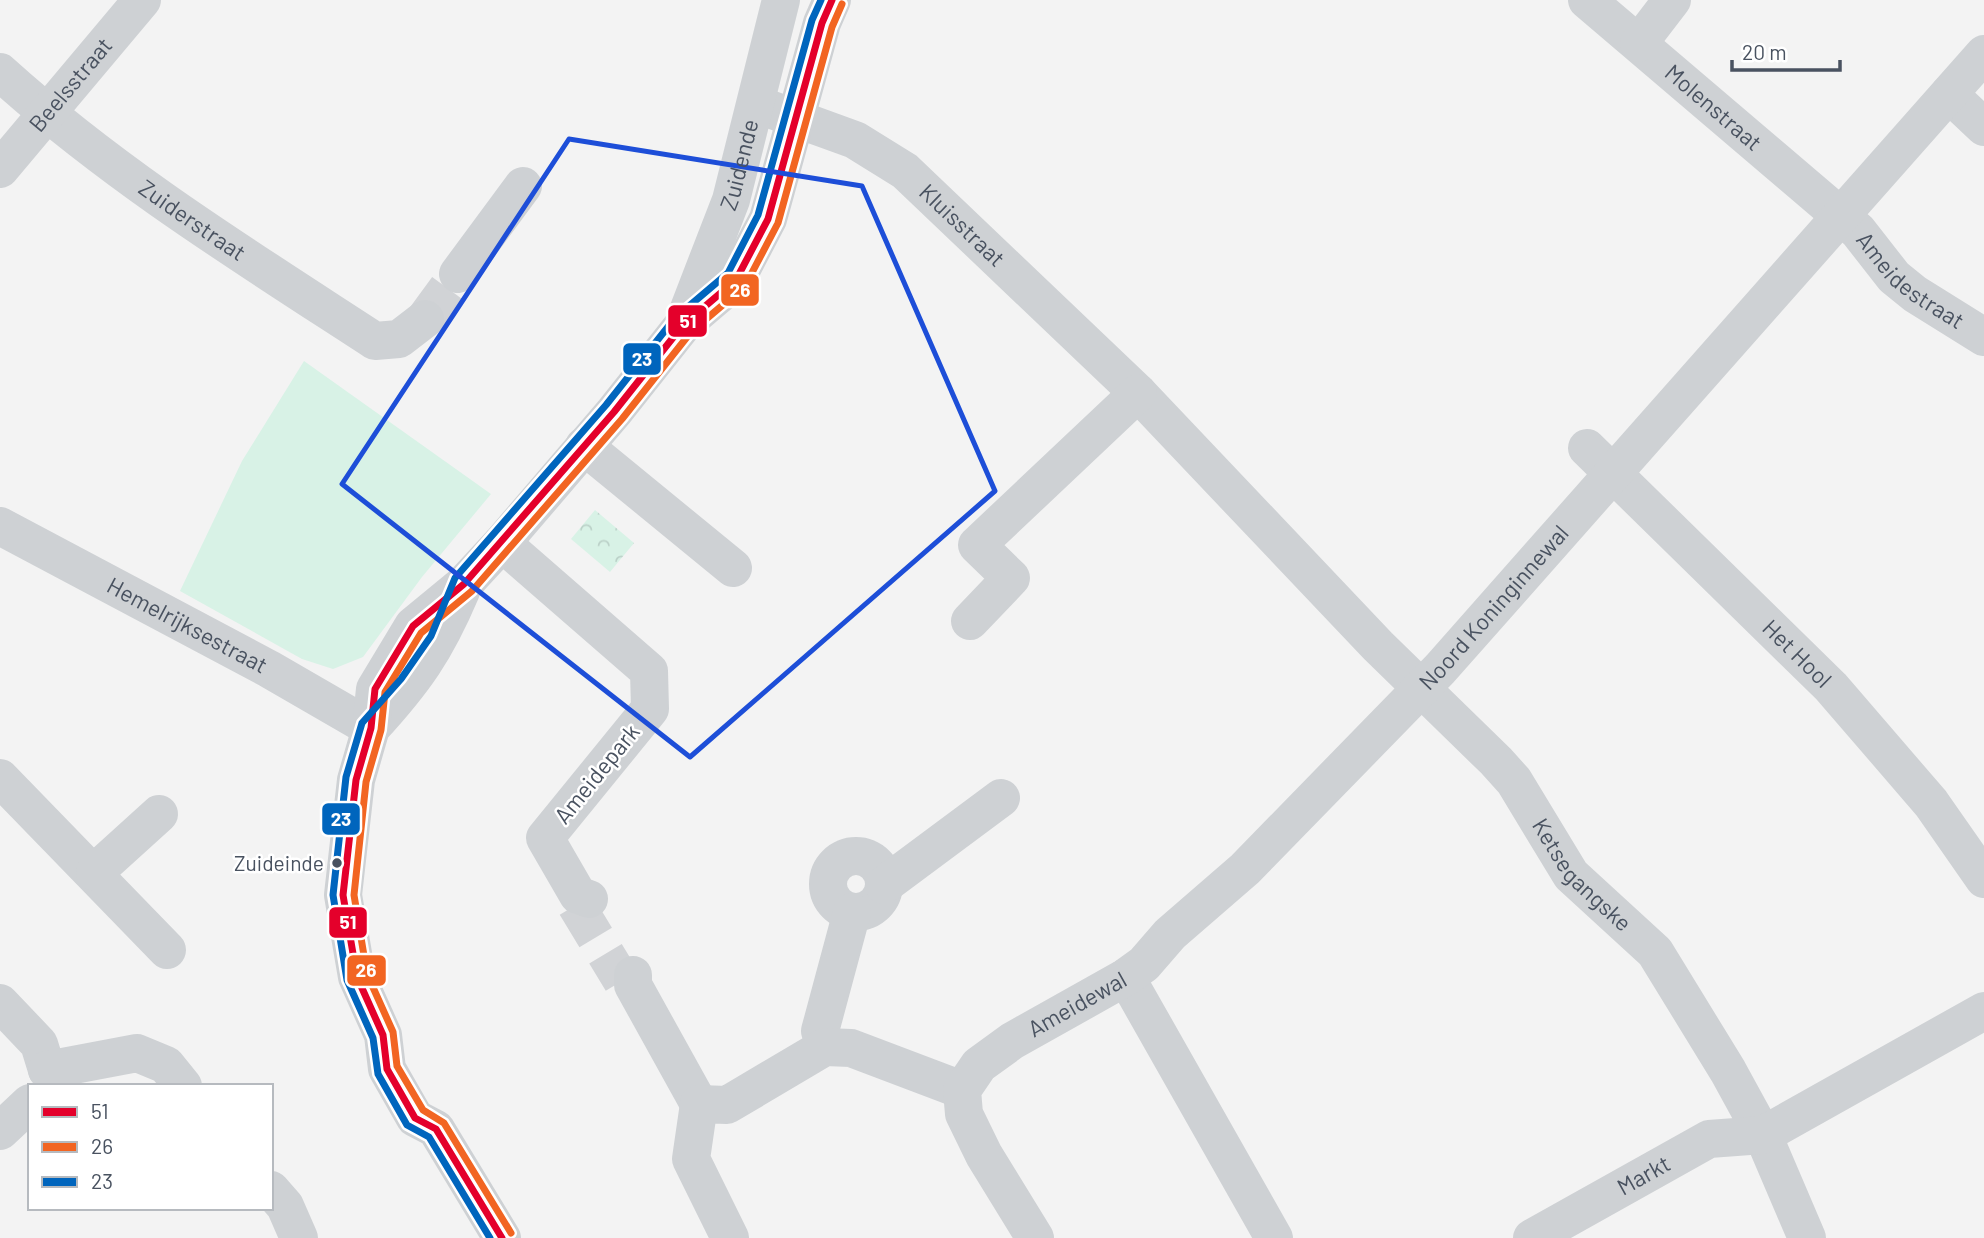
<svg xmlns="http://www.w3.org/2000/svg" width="1984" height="1238" font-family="Barlow,sans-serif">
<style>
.green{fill:#d8f2e6}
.forest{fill:url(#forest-crowns)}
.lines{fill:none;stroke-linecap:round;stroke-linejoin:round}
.minor-tunnel{stroke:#d1d3d6;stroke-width:38;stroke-dasharray:38 19;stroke-linecap:butt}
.minor{stroke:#ced1d4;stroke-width:38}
.bus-1-casing{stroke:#fff;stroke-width:12}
.bus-2-casing{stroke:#fff;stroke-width:12}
.bus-3-casing{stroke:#fff;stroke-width:12}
.bus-1{stroke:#e4002b;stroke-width:7}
.bus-2{stroke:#f26522;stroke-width:7}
.bus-3{stroke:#0065bd;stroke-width:7}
.marked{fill:none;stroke:#1d4ed8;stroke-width:5;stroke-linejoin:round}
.bus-dot{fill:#495260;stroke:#fff;stroke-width:2.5}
.labels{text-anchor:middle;stroke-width:5;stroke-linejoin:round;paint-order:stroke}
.bus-label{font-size:21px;fill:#495260;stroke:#fff;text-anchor:end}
.street-label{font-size:23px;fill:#495260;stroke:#fff}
.line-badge{stroke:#fff;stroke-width:2.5}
.badge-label{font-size:19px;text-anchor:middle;font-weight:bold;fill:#fff}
</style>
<defs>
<pattern id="forest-crowns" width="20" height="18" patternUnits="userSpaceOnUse" patternTransform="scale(1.75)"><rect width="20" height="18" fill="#d8f2e6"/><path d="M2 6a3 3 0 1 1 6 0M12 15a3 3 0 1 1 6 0" fill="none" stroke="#bbd1c8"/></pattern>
</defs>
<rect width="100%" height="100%" fill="#f3f3f3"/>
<path class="green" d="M304 361 491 494 422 577 363 657 333 669 302 659 180 591 242 461Z"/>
<path class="forest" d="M595 510 634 543 610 572 571 539Z"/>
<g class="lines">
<path class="minor-tunnel" d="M425 319 458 274
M576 905 622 981"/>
<g class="minor">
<path id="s1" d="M1587 0 1858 231 1894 277 1915 294 1984 337"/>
<path d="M1639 43 1672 0"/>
<path id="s2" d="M0 72C115 176 246 257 375 341L399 339 425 319"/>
<path d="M1949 94 1984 127"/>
<path id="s3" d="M756 104 855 140 905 171 1138 393 1378 646 1496 761 1514 781 1571 875 1655 952 1728 1071 1763 1135 1807 1238"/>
<path id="s4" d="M0 169 142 0"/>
<path d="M458 274 523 186"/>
<path id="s5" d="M685 319 731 200 781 0"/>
<path d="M584 446 733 568"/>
<path id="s6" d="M1587 448 1831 687 1931 803 1984 879"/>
<path id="s7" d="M0 526 269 669 371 728"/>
<path d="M502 543 649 671 650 709 545 838 578 895 589 899"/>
<path d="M970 621 1011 578 977 545 1138 393"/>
<path d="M371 728C415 680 436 650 461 591"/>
<path d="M0 778 167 950"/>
<circle cx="856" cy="884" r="28"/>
<path d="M95 872 159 814"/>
<path d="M884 885 1001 798"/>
<path d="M633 975V985L699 1104"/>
<path d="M1126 977 1274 1238"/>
<path d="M0 1003 39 1044 47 1070"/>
<path d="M825 1047 820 1031 852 912"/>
<path d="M47 1070 137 1053 166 1065 183 1086"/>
<path d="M0 1131 30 1103"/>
<path d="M271 1190 285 1206 299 1238"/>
<path d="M502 1238 436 1129 415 1118 387 1069 383 1035 357 977 343 895 356 780 371 728 375 689 413 626 464 584 502 543 614 412 683 325 736 280 768 219 822 23 832 0"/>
<path d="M730 1238 691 1159 699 1104 727 1105 825 1047 851 1048 962 1090"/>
<path id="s8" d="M1035 1238 984 1155 964 1114 962 1090 979 1065 1012 1041 1126 977 1144 964 1170 934 1245 869 1440 669 1984 54"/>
<path id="s9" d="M1532 1238 1709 1139 1763 1135 1984 1011"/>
</g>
<g class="bus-1-casing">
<path id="bus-1" d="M502 1238 436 1129 415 1118 387 1069 383 1035 357 977 343 895 356 780 371 728 375 689 413 626 464 584 614 412 683 325 736 280 768 219 822 23 832 0"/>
</g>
<g class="bus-2-casing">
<path id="bus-2" d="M511 1233 444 1123 423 1110 397 1066 393 1032 367 974 354 895 366 782 381 730 385 692 421 633 472 591 622 419 691 332 745 286 778 223 832 27 842 4"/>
</g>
<g class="bus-3-casing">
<path id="bus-3" d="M490 1238 429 1137 407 1125 378 1074 373 1038 347 980 333 895 346 777 362 723 401 679 431 636 455 578 606 405 675 318 728 273 758 215 812 20 821 0"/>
</g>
<use href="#bus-1" class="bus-1"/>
<use href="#bus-2" class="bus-2"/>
<use href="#bus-3" class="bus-3"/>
</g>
<path class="marked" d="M569 139 862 186 995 491 690 757 342 484Z"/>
<circle class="bus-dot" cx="337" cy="863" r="6"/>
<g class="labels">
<g class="bus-label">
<text x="324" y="871">Zuideinde</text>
</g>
<g class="street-label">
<text dy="8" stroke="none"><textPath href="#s4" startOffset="110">Beelsstraat</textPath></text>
<text dy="8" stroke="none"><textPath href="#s1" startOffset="166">Molenstraat</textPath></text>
<text dy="8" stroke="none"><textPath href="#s5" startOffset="164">Zuidende</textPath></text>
<text dy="8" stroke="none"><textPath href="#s2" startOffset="243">Zuiderstraat</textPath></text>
<text dy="8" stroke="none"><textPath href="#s3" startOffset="243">Kluisstraat</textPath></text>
<text dy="8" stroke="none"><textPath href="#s1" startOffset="429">Ameidestraat</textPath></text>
<text dy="8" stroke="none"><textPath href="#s8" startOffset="891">Noord Koninginnewal</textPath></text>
<text dy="8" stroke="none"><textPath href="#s7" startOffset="212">Hemelrijksestraat</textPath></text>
<text dy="8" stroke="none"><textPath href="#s6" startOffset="294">Het Hool</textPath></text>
<text transform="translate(597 774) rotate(-51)" y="8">Ameidepark</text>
<text dy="8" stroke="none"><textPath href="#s3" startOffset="1143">Ketsegangske</textPath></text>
<text dy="8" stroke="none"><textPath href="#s8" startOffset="313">Ameidewal</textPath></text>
<text dy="8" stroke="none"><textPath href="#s9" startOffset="128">Markt</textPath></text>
</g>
</g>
<g class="line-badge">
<rect x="720" y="273" width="40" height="34" rx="7" fill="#f26522"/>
<rect x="667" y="304" width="41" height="34" rx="7" fill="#e4002b"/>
<rect x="622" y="342" width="40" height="34" rx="7" fill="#0065bd"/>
<rect x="321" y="802" width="40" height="34" rx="7" fill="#0065bd"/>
<rect x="328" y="906" width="40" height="33" rx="7" fill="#e4002b"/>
<rect x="346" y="954" width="41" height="33" rx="7" fill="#f26522"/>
</g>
<g class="badge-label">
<text x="740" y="297">26</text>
<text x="688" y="328">51</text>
<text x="642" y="366">23</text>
<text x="341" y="826">23</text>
<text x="348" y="929">51</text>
<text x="366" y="977">26</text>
</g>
<rect x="28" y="1084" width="245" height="126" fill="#ffffff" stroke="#b6babf" stroke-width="2"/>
<rect x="42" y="1107" width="35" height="10" fill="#e4002b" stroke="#b6babf" stroke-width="2"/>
<text x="91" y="1119" font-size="21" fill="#495260">51</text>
<rect x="42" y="1142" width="35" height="10" fill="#f26522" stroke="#b6babf" stroke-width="2"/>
<text x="91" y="1154" font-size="21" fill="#495260">26</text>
<rect x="42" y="1177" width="35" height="10" fill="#0065bd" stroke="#b6babf" stroke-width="2"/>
<text x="91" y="1189" font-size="21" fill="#495260">23</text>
<path d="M1732 60v10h108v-10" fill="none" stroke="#495260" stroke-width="3.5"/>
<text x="1742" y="60" font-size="21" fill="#495260" stroke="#ffffff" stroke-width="5" paint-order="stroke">20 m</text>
</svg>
